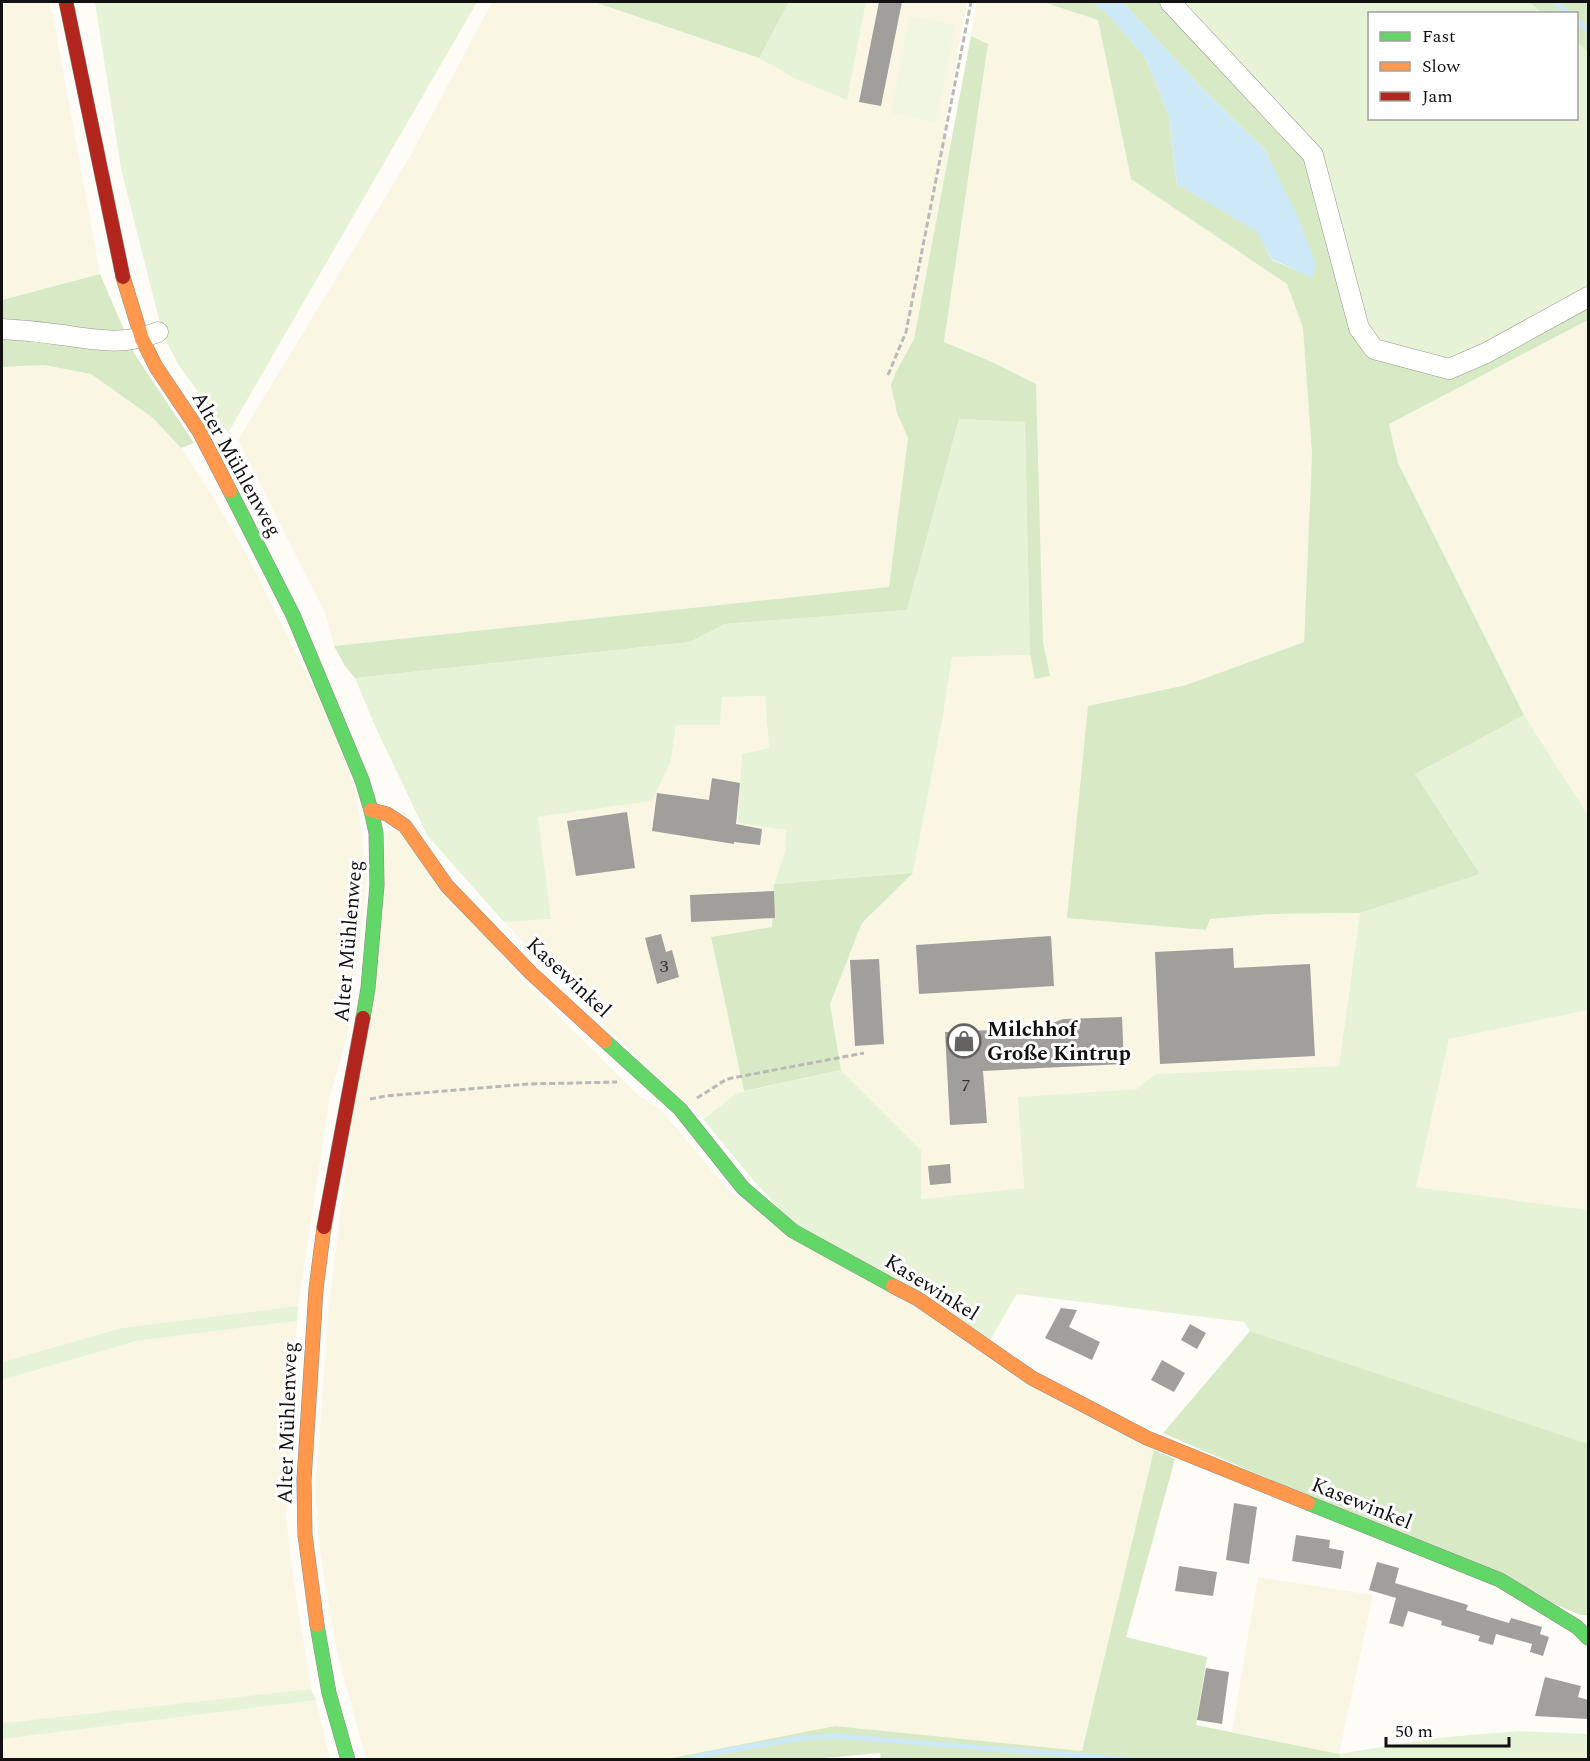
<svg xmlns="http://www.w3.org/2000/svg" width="1590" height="1761" font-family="Spectral,serif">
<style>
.farmland{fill:#f9f7e4}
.green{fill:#e7f3d7}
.forest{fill:#d8eac5}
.pitch{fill:#f0f6e1}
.water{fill:#cde8f7}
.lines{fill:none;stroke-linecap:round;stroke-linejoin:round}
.stream{stroke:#cde8f7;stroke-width:5}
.building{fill:#a19f9c}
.street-casing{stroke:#979795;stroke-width:21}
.fast-casing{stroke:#8e8d8b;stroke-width:15}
.slow-casing{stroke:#8e8d8b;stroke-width:15}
.jam-casing{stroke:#8e8d8b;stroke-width:15}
.path{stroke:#b9b9b8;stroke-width:3;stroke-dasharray:6 3;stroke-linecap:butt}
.street{stroke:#fffffe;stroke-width:20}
.fast{stroke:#63d668;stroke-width:14}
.slow{stroke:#ff974d;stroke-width:14}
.jam{stroke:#b3261e;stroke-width:14}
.labels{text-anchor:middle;stroke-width:6;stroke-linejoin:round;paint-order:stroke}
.number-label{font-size:18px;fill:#353434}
.street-label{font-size:21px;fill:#111;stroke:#fff}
.poi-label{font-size:21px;font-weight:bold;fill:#111;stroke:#fff;text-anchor:start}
</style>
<rect width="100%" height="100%" fill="#fdfcf7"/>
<path class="farmland" d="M2 2H48L53 16 100 274 2 300Z
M492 2H594L759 58 796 79 847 99 866 2H967L943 135 952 139 914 339 897 413 908 438 889 587 334 646 326 615 238 440 409 158Z
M977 2H1043L1098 19 1131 179 1287 284 1303 328 1312 454 1304 642 1186 685 1088 706 1205 930 1209 919 1270 914 1360 913 1339 1066 1155 1074 1137 1089 1019 1097 1024 1188 921 1199V1150L841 1070 830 1004 862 923 913 873 943 716 952 657 1030 655 1035 679 1050 676 992 362 944 343 988 45 971 36Z
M1588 320V815L1524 715 1398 463 1389 424Z
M44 365 91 374 153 418 181 448 213 497 247 555 328 717 357 794 367 882 348 1033 330 1096 298 1306 121 1328 2 1362V367Z
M765 696 769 748 738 823 786 830 785 852 774 884 772 927 711 938 744 1091 737 1093 703 1118 606 1028 504 922 551 919 537 817 652 801 671 761 676 725 720 724 722 697Z
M399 829 522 980 638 1095 661 1110 731 1193 1154 1450 1083 1751 835 1726 661 1759H366L337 1652 319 1546 316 1487 328 1315 387 832Z
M1588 1010V1210L1416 1187 1449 1039Z
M297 1321 286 1518 293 1578 311 1689 3 1723 2 1718V1380L136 1341Z
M1258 1577 1373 1595 1339 1754 1232 1732Z
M316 1700 330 1759H2V1739Z"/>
<path class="green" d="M95 2H477L228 433 178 364 163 335 121 169Z
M789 2H866L847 100 796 79 759 58Z
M1185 2H1529L1543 13 1370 14V118H1576L1577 42 1588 52V287L1483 347 1447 362 1379 345 1363 324 1318 151Z
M959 419 1025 422 1030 655 952 657 943 716 913 873 774 884 785 852 786 830 738 823 742 754 769 748 765 696 722 697 720 725H676L671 761 652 801 538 817 551 919 504 922 427 835 375 726 355 678 690 642 725 624 907 610Z
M1524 715 1588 815V1010L1449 1039 1416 1187 1588 1210V1445L1250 1331 1244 1322 1017 1294 990 1340 791 1221 753 1180 703 1119 737 1093 841 1070 921 1150V1199L1024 1188 1018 1097 1137 1089 1155 1074 1339 1066 1360 913 1480 874 1415 774Z
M298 1306 297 1321 136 1341 2 1380V1362L121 1328Z
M311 1689 316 1700 2 1739V1718L4 1723Z
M1518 1731 1588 1734V1759L1341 1760 1339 1754 1436 1738Z"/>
<path class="forest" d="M594 2H789L759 58Z
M1043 2H1093L1111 17 1146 59 1169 116 1177 184 1257 231 1272 260 1312 277 1316 265 1297 217 1265 150 1202 88 1122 2H1161L1307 159 1364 347 1448 373 1588 304V320L1389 424 1398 463 1524 715 1415 774 1480 874 1360 913 1270 914 1210 919 1206 930 1067 918 1088 706 1186 685 1304 642 1312 454 1303 328 1287 284 1131 179 1098 20Z
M1529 2H1588V52L1577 42 1576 14 1543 13Z
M971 36 988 44 944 342 992 362 1036 384 1043 641 1050 676 1035 679 1030 655 1025 422 959 419 907 610 725 624 690 642 355 678 345 666 334 646 889 587 908 438 897 413 891 385 896 372 914 339Z
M100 274 134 353 194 443 181 448 153 418 91 374 44 365 2 367V300Z
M913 873 862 923 830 1004 841 1070 744 1091 711 937 772 927 774 884Z
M1250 1331 1588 1444V1615H1580L1163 1433Z
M1154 1450 1175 1459 1126 1637 1207 1657 1196 1725 1339 1754 1341 1759 881 1760 880 1753 802 1760H661L835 1726 1082 1751Z"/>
<path class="pitch" d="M910 16 955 25 936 122 891 113Z"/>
<path class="water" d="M1093 2H1122L1202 88 1265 150 1298 217 1316 265 1312 278 1272 259 1256 231 1177 184 1169 116 1146 59 1111 18Z"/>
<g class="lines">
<path class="stream" d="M1555 2 1569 14
M1576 20 1588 30
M686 1760 713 1753 802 1738 835 1736 1135 1760"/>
</g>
<path class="building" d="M879 2H902L881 106 859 102Z
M712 778 740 783 736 824 762 829 760 845 734 842V844L652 831 657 793 709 800Z
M627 812 635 868 576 876 567 821Z
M774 891 775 918 691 922 690 895Z
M661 934 666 952 672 950 679 977 657 984 645 938Z
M1051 936 1054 986 919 994 916 945Z
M1233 948 1234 968 1310 964 1315 1056 1160 1064 1155 952Z
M879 959 884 1044 855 1046 850 960Z
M1122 1017 1124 1064 983 1071 987 1123 950 1125 945 1032 1013 1029 1045 1026 1063 1019Z
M950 1164 951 1183 930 1185 928 1166Z
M1061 1308 1077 1310 1069 1327 1100 1342 1092 1360 1045 1338Z
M1190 1324 1206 1333 1197 1349 1181 1340Z
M1162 1360 1185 1373 1174 1392 1151 1380Z
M1234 1503 1257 1507 1249 1564 1226 1560Z
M1296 1535 1330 1540 1329 1548 1344 1551 1341 1569 1292 1561Z
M1377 1562 1399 1568 1395 1583 1468 1605 1466 1610 1509 1623 1511 1618 1542 1627 1540 1634 1549 1637 1543 1656 1530 1652 1532 1644 1496 1634 1493 1645 1478 1641 1480 1636 1441 1625 1442 1621 1408 1611 1403 1627 1389 1623 1396 1598 1369 1590Z
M1179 1566 1217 1572 1213 1596 1175 1591Z
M1206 1668 1229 1672 1222 1724 1197 1720Z
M1545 1677 1581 1686 1578 1697 1588 1700V1719L1535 1716Z"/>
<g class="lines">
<g class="street-casing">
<path id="street" d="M1170 2 1313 155 1359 328 1374 349 1449 369 1486 353 1588 297
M2 329C22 330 42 332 62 335 97 340 124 346 158 332"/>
</g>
<g class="fast-casing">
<path id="fast" d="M230 491 293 615 362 780 371 810 376 833 377 885 368 988 363 1018
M605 1041 680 1109 743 1188 793 1231 893 1286
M1308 1503 1500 1580 1577 1627 1588 1638
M317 1625 329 1693 348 1760"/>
</g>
<g class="slow-casing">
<path id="slow" d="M123 277 142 339 156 367 199 431 230 491
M371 810 387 814 405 826 447 886 531 973 605 1041
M893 1286 918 1299 1032 1378 1147 1438 1308 1503
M317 1625 305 1535 304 1480 316 1289 324 1227"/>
</g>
<g class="jam-casing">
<path id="jam" d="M66 2 123 277
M324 1227 363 1018"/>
</g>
<path class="path" d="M888 375 906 332 971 2
M697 1098 727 1079 864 1053
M370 1099 386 1096 529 1084 617 1082"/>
<use href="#street" class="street"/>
<use href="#fast" class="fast"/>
<use href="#slow" class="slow"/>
<use href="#jam" class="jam"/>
</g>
<defs>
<g id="shop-ring" transform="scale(1.725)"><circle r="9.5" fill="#fff" stroke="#646362" stroke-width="1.5"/><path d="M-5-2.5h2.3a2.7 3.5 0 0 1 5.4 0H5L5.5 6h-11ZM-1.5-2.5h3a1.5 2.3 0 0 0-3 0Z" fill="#646362"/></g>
</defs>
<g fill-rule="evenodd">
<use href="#shop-ring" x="964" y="1041"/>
</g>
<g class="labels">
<g class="number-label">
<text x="664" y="972">3</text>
<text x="966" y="1091">7</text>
</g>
<g class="street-label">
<text transform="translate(237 464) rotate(61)" y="7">Alter Mühlenweg</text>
<text transform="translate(348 941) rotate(-85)" y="7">Alter Mühlenweg</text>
<text transform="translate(569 977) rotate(43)" y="7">Kasewinkel</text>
<text transform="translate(932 1287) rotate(32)" y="7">Kasewinkel</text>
<text transform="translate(287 1423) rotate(-88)" y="7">Alter Mühlenweg</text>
<text transform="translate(1362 1503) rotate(22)" y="7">Kasewinkel</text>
</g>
<g class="poi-label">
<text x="987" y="1036">Milchhof<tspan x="987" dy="24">Große Kintrup</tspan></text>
</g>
</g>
<rect width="1590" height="1761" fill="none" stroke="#111111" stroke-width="6"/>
<rect x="1368" y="12" width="210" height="108" fill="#ffffff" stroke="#a0a0a0" stroke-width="1.5"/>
<rect x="1380" y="32" width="30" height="9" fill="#63d668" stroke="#a0a0a0" stroke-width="1.5"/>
<text x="1422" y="42" font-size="18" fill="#111111">Fast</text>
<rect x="1380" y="62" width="30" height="9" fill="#ff974d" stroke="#a0a0a0" stroke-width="1.5"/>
<text x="1422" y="72" font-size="18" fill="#111111">Slow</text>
<rect x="1380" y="92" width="30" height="9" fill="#b3261e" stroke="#a0a0a0" stroke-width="1.5"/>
<text x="1422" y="102" font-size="18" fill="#111111">Jam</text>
<path d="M1386 1737v9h123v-9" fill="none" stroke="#111111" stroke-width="3"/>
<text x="1395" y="1737" font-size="18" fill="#111111" stroke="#ffffff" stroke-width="4.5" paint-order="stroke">50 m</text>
</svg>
